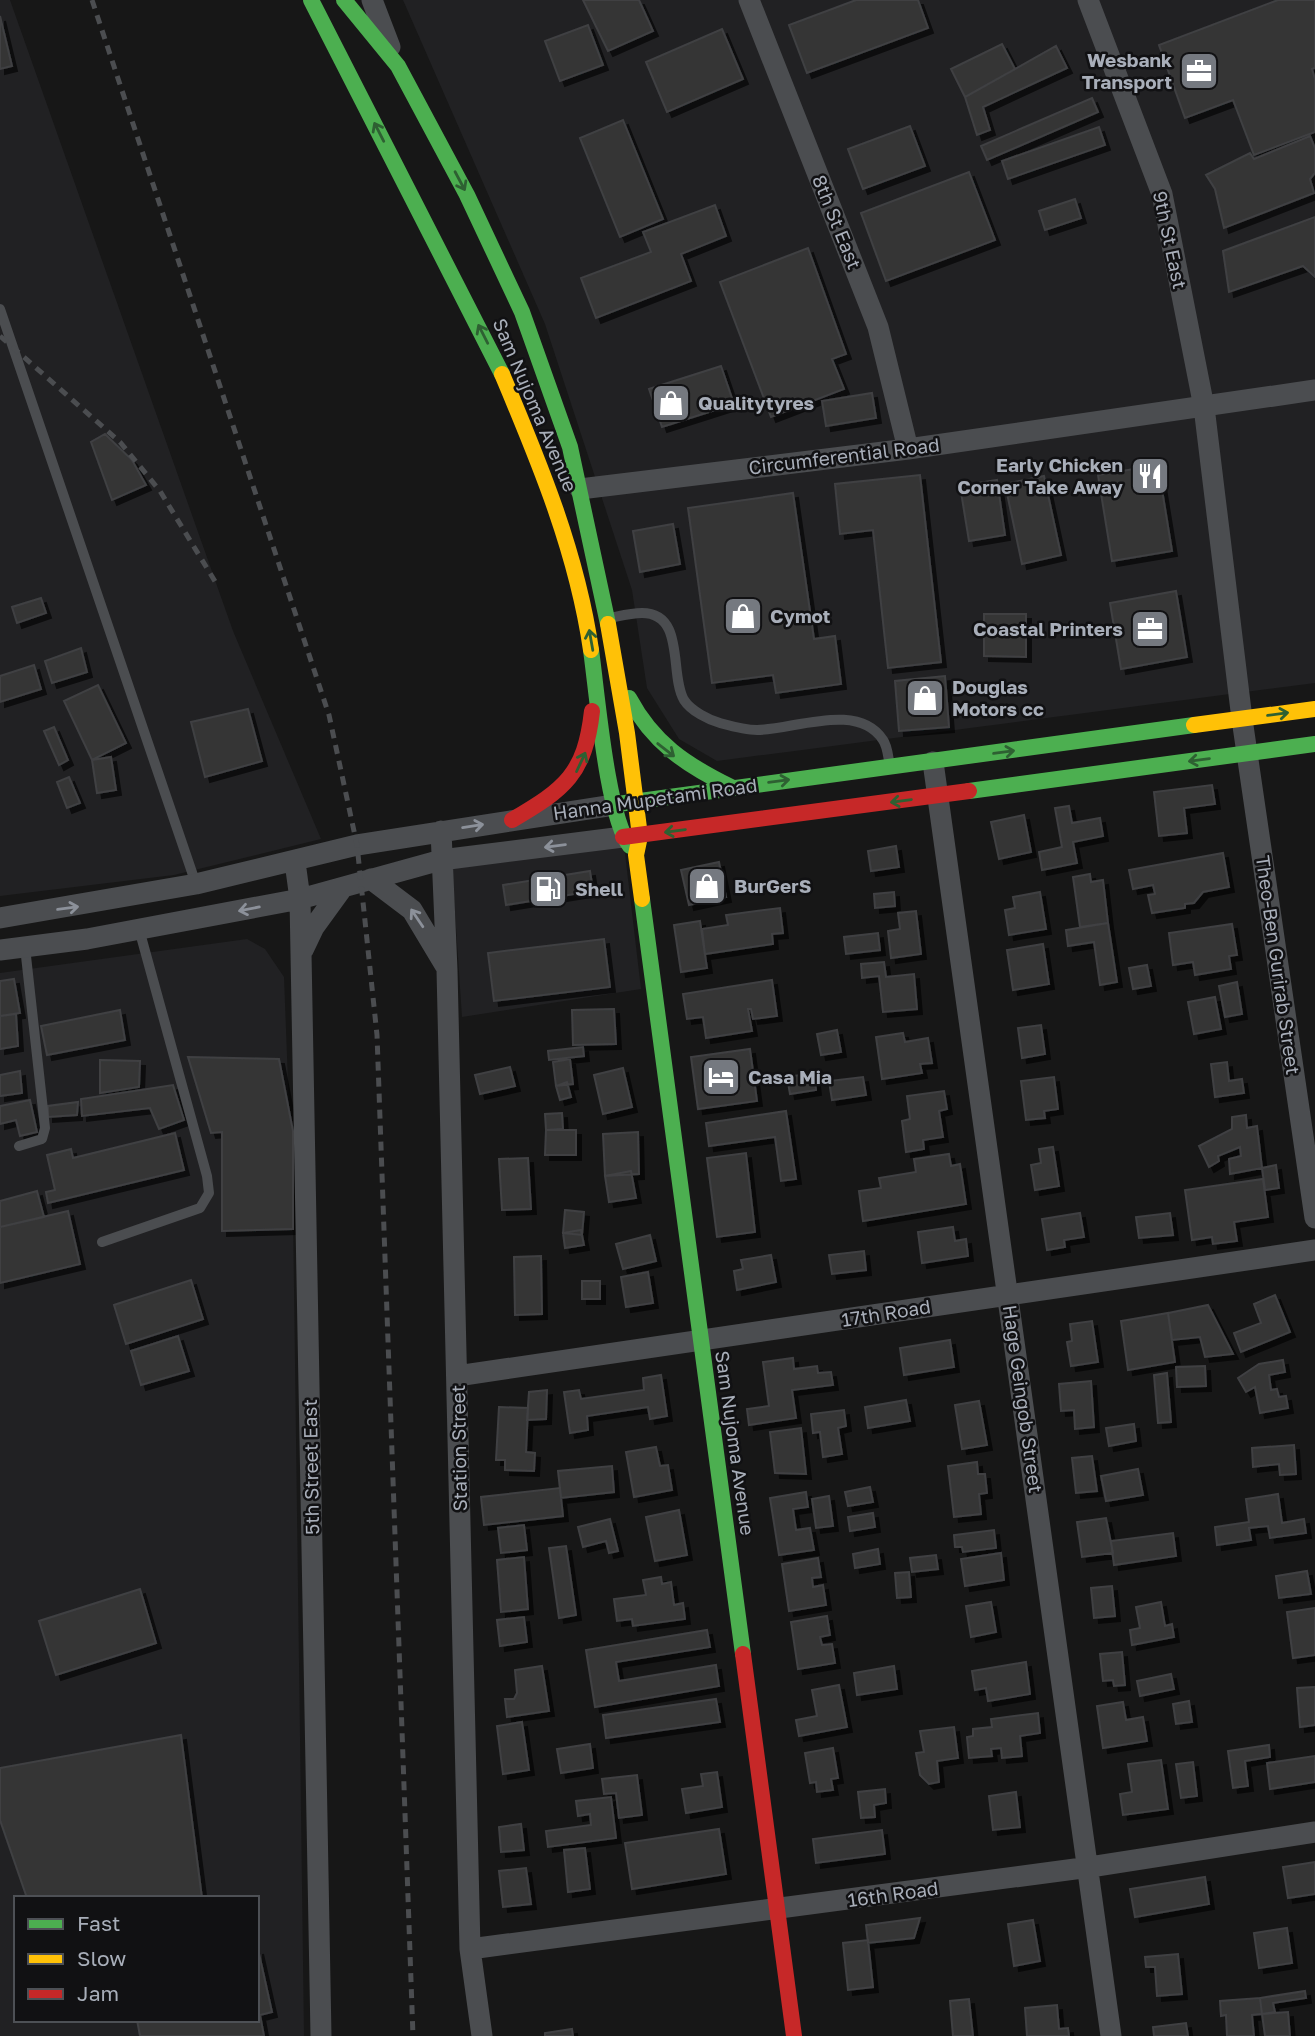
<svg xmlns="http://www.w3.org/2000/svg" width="1315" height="2036" font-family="'Golos Text',sans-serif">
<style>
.built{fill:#212123;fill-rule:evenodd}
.building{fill:#353536;stroke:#3f4043;stroke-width:2;filter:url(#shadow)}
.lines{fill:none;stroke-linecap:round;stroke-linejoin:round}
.lane{stroke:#4b4d50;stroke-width:10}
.street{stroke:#4b4d50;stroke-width:21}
.fast{stroke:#4caf50;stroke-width:16}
.slow{stroke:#ffc107;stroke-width:16}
.jam{stroke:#c62828;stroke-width:16}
.rail{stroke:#4b4d50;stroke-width:5;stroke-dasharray:9 7;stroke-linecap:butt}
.oneway{stroke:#2e6032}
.oneway2{stroke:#8c919a}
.labels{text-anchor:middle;stroke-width:5;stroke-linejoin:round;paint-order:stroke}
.poi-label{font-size:19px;font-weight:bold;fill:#a8aeb9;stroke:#111113;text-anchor:start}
.street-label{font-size:19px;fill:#a8aeb9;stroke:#111113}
</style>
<defs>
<filter id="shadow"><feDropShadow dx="5" dy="5" stdDeviation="0" flood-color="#0009"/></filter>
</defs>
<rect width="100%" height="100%" fill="#171717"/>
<path class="built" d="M0 0H10L233 631 321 839 174 875 0 896Z
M403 0H1315V683L717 761 679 739 647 688 632 590 545 324Z
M624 845 641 989 462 1017 452 868Z
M247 939 265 949 284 977 293 1214 304 2036H0V973ZM16 1898H257V2020H16Z"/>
<path class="building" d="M583 0H639L653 31 608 51Z
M856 0H918L928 28 807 73 789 25Z
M1278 0H1315V68L1312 69 1315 79V132L1254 155 1233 100 1185 118 1159 45Z
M0 16 12 66 0 69Z
M588 25 603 65 560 81 545 41Z
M722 29 743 79 667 112 646 62Z
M1002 44 1015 69 965 97 951 69Z
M1056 46 1067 68 983 107 990 130 977 135 965 97Z
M1092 98 1098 112 987 160 981 146Z
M623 120 663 219 620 237 580 138Z
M910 126 925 166 863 189 848 149Z
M1099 127 1105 145 1008 179 1002 161Z
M1310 136 1315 148V173L1310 179 1314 193 1224 228 1215 189 1206 175 1250 153 1254 159Z
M969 172 995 240 886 281 861 213Z
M1075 199 1081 218 1045 230 1039 211Z
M715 205 726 236 681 254 691 281 596 318 581 278 651 252 643 232Z
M1315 217V277L1303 266 1229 292 1223 251Z
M808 248 846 354 832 359 844 389 771 417 720 282Z
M721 366 734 404 662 427 649 389Z
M872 393 876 418 826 426 822 401Z
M105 434 132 460 146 485 112 500 91 442Z
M1158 465 1172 551 1112 561 1098 475Z
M920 475 941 662 888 668 873 530 840 534 835 484Z
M1044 476 1061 555 1022 564 1005 484Z
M997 480 1005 535 969 541 960 486Z
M793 493 814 639 835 636 841 684 776 693 773 675 712 683 688 508Z
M673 524 680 564 640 572 633 531Z
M1176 591 1187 657 1121 669 1110 603Z
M41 598 46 613 17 623 12 607Z
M984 614H1026V657L984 656Z
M81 648 87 672 52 683 45 661Z
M34 665 41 689 0 702V676Z
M945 676 949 727 899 731 895 681Z
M98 685 126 743 92 760 64 701Z
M248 709 262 761 205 777 191 722Z
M54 727 68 760 59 765 44 731Z
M111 757 116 790 97 793 92 760Z
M69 777 80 803 67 808 57 782Z
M1212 785 1215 804 1184 808 1187 833 1159 836 1154 792Z
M1069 806 1072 823 1100 818 1103 836 1073 842 1077 863 1042 870 1039 852 1062 847 1055 808Z
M1024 815 1031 852 999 859 991 822Z
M896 846 899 867 871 871 868 851Z
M1223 853 1229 887 1203 892 1194 903 1185 904V908L1152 913 1148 895 1155 894 1153 885 1133 889 1129 870Z
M719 862 726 897 689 905 681 870Z
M590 871 593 891 506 905 503 885Z
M1090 874 1091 882 1103 880 1108 923 1080 927 1073 877Z
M894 892 895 906 875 908 874 894Z
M1040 892 1046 929 1009 935 1005 910 1015 908 1013 897Z
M780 908 783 933 772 934 773 944 705 954 702 929 728 925 726 915Z
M916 911 921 954 891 958 888 931 900 929 898 913Z
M700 921 707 968 681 972 674 925Z
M1108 923 1117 982 1100 985 1094 942 1068 946 1066 930Z
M1232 924 1237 955 1229 956 1231 969 1195 975 1193 962 1173 965 1169 933Z
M878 933 880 950 846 954 844 937Z
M604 939 610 987 494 1001 488 953Z
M1043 944 1049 984 1013 990 1007 950Z
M884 962 886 977 914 974 917 1009 883 1012 879 976 862 978 861 964Z
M1147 965 1151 986 1133 989 1129 968Z
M14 979 20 1013 0 1016V981Z
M772 980 777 1016 753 1019 751 1009H748L752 1031 706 1038 703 1017 687 1019 683 994Z
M1237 982 1242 1014 1225 1017 1219 986Z
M1215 997 1221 1029 1194 1034 1188 1002Z
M614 1009 616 1044 573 1045 572 1010Z
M120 1010 125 1040 47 1055 41 1026Z
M16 1014 18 1046 0 1049V1016Z
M1041 1025 1045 1054 1022 1058 1018 1028Z
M837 1030 841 1052 821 1055 817 1034Z
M903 1033 905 1042 928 1038 932 1063 920 1064 922 1073 882 1079 876 1037Z
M583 1047 584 1056 549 1060 548 1051Z
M750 1049 757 1101 698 1109 691 1057Z
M188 1057 279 1059 293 1131V1229L222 1231V1132L211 1133Z
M570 1059 573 1084 556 1086 553 1062Z
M100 1060 140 1061 139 1087 100 1093Z
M1227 1062 1229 1081 1242 1079 1244 1093 1215 1097 1211 1064Z
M510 1067 515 1086 480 1094 475 1075Z
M623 1068 632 1107 603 1114 594 1075Z
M20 1071 22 1093 0 1096V1075Z
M814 1073 816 1090 790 1094 787 1077Z
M863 1077 866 1095 832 1100 829 1081Z
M1054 1077 1058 1109 1044 1111 1045 1118 1026 1120 1021 1081Z
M567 1082 571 1097 560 1100 556 1086Z
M173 1085 184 1120 159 1129 150 1108 82 1116 81 1099Z
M944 1091 947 1109 939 1111 943 1137 923 1140 924 1149 906 1152 902 1121 910 1119 907 1096Z
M30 1100 37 1132 20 1136 16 1120 0 1124V1106Z
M78 1102 77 1115 48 1117V1106Z
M786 1111 796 1179 781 1181 775 1137 709 1146 706 1123Z
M562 1113 563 1129 546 1130 545 1114Z
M1246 1115 1247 1128 1257 1126 1262 1168 1230 1174 1229 1159 1241 1156 1240 1147 1218 1156 1219 1161 1209 1167 1199 1146 1232 1129V1117Z
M546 1130H576V1155H545Z
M638 1132 639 1174 605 1176 603 1134Z
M175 1133 184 1170 48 1203 46 1192 55 1190 47 1155 71 1149 73 1158Z
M1053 1147 1059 1186 1035 1190 1031 1165 1041 1163 1039 1149Z
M746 1153 755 1232 717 1237 707 1158Z
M949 1154 951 1166 960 1164 966 1204 863 1221 859 1191 881 1188 879 1178 916 1172 914 1159Z
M528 1158 531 1209 502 1210 499 1159Z
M1276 1165 1279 1188 1265 1190 1262 1168Z
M631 1171 636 1198 609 1202 605 1176Z
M1263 1179 1268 1217 1234 1222 1237 1241 1213 1244 1212 1237 1192 1240 1185 1190Z
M37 1191 44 1217 0 1227V1201Z
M565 1210 584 1212 582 1235 563 1233Z
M68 1211 80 1264 0 1283V1227Z
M1080 1213 1084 1237 1064 1240 1065 1247 1047 1250 1042 1219Z
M1170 1213 1173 1235 1139 1238 1136 1217Z
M953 1227 955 1241 966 1239 968 1256 922 1263 918 1232Z
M581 1230 584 1245 565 1248 563 1233Z
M650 1235 656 1261 623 1269 616 1244Z
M864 1251 866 1270 832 1274 829 1255Z
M771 1255 776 1282 737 1290 734 1271 743 1269 741 1260Z
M541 1256 542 1314 515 1315 514 1257Z
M648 1272 653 1303 626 1307 621 1277Z
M191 1280 203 1319 126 1344 114 1305Z
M582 1281H600V1299H582Z
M1275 1295 1290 1332 1241 1352 1234 1333 1261 1323 1254 1304Z
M1208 1305 1233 1354 1205 1357 1200 1337 1172 1340 1168 1313Z
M1168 1313 1175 1362 1128 1370 1121 1321Z
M1092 1321 1098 1362 1071 1366 1067 1342 1072 1341 1070 1324Z
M178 1336 189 1371 141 1385 131 1351Z
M950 1340 954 1367 904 1375 900 1348Z
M793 1358 794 1369 817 1366 818 1373 831 1372 833 1385 792 1390 796 1418 749 1425 747 1409 769 1406 763 1362Z
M1283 1360 1285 1372 1269 1375 1271 1390 1277 1389 1279 1397 1286 1396 1288 1408 1260 1413 1255 1387 1246 1392 1238 1378 1259 1364Z
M1205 1366 1206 1386 1177 1387 1176 1367Z
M1167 1373 1171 1422 1158 1423 1154 1375Z
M661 1375 667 1416 650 1419 648 1407 587 1416 588 1430 570 1433 564 1392 579 1390 581 1399 644 1390 643 1378Z
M1091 1381 1094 1427 1075 1429 1074 1410 1061 1411 1059 1384Z
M547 1390 546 1419 527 1420 529 1392Z
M906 1400 910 1421 868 1428 865 1407Z
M979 1401 987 1445 962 1449 955 1405Z
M499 1407 528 1408 526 1452 535 1453 534 1471 505 1470V1460H496Z
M844 1410 846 1426 838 1428 842 1454 823 1457 820 1432 813 1433 811 1414Z
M1134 1424 1136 1441 1109 1446 1106 1428Z
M801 1428 806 1474 775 1473 770 1432Z
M1294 1445 1296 1474 1280 1475 1279 1464 1253 1467 1252 1448Z
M656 1447 660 1466 668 1465 672 1490 634 1497 626 1452Z
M1092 1456 1097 1491 1076 1493 1072 1458Z
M977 1462 978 1474H985L987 1493 979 1494 981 1514 954 1517 948 1466Z
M612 1466 614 1492 561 1498 558 1471Z
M1138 1469 1143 1495 1106 1501 1101 1476Z
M870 1487 873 1502 848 1506 845 1492Z
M560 1488 563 1516 484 1525 481 1497Z
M806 1492 808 1507 793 1509 796 1530 810 1528 814 1550 779 1555 770 1498Z
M1278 1494 1282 1523 1304 1519 1306 1533 1270 1538 1268 1526 1249 1528 1251 1540 1217 1545 1215 1527 1249 1522 1246 1499Z
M829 1496 833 1526 816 1528 812 1499Z
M679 1510 687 1555 655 1561 646 1517Z
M873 1513 875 1527 850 1531 848 1517Z
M1106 1518 1113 1553 1082 1557 1077 1522Z
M610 1519 618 1551 609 1553 606 1541 583 1547 578 1527Z
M524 1525 527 1550 501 1553 498 1528Z
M994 1530 996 1548 963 1552 962 1547H955L954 1535Z
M1173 1533 1176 1556 1114 1565 1111 1541Z
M566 1546 576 1615 559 1618 549 1548Z
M878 1549 880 1564 855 1568 853 1554Z
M1001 1553 1004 1580 965 1586 961 1559Z
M936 1555 938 1569 912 1572 910 1558Z
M524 1557 528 1609 501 1612 497 1560Z
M818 1558 821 1577 812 1578 813 1587 823 1585 826 1605 789 1611 782 1564Z
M1307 1571 1311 1594 1279 1598 1276 1576Z
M909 1572 911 1597 897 1598 895 1573Z
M661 1577 662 1584 671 1582 674 1605 683 1603 685 1619 633 1626 632 1619 617 1621 614 1599 646 1595 643 1580Z
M1112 1586 1115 1616 1094 1618 1091 1588Z
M140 1589 156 1643 56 1675 39 1621Z
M991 1602 996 1632 971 1637 966 1606Z
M1161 1602 1165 1626 1172 1624 1174 1637 1132 1645 1130 1630 1140 1628 1136 1607Z
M1315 1608V1655L1293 1658 1287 1612Z
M827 1616 830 1635 820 1637 822 1645 832 1644 835 1663 798 1669 791 1622Z
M524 1617 527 1642 500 1646 497 1620Z
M707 1630 710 1647 616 1662 619 1681 716 1665 719 1686 595 1707 586 1650Z
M1122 1652 1125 1685 1114 1686 1113 1680 1103 1681 1100 1654Z
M1026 1662 1030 1694 988 1701 986 1688 975 1690 972 1671Z
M542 1666 549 1711 507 1717 505 1699H514L517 1693 515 1670Z
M894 1666 897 1689 857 1695 854 1673Z
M1171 1674 1174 1689 1140 1696 1137 1681Z
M839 1685 847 1727 799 1736 796 1720 817 1716 812 1690Z
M1315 1687V1725L1300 1727 1297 1688Z
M716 1699 720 1722 606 1738 603 1715Z
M1189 1701 1192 1722 1176 1724 1173 1704Z
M1123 1702 1126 1720 1143 1717 1147 1741 1103 1748 1097 1706Z
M1038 1713 1040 1733 1020 1736 1022 1756 1002 1758 1001 1748 991 1749 992 1756 969 1758 967 1737 973 1736V1729L992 1727 991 1719Z
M522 1722 529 1770 503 1774 497 1726Z
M954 1727 958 1758 937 1761 939 1782 929 1784 920 1775 916 1753 924 1752 920 1731Z
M181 1735 202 1898H27L0 1820V1768Z
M590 1744 593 1768 561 1773 557 1749Z
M1269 1745 1270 1757 1245 1761 1248 1786 1233 1788 1228 1751Z
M833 1748 838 1778 831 1779 833 1790 817 1792 816 1782 810 1783 805 1753Z
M1315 1756V1782L1270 1789 1267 1763Z
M1161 1760 1168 1809 1123 1815 1120 1794 1132 1792 1128 1764Z
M1193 1762 1197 1796 1181 1798 1176 1764Z
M717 1772 722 1807 686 1813 682 1789 703 1786 701 1774Z
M637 1775 642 1815 619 1818 616 1793 604 1794 602 1779Z
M885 1789 886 1803 874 1805 875 1817 861 1818 858 1792Z
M1016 1792 1020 1827 993 1830 989 1796Z
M611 1797 616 1838 548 1847 546 1831 591 1825 590 1814 578 1816 576 1801Z
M521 1824 524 1850 501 1852 499 1827Z
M719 1829 726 1874 632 1889 625 1843Z
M882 1830 885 1854 816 1863 813 1839Z
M585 1848 590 1889 568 1892 564 1850Z
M1315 1862V1894L1288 1898 1283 1867Z
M526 1868 531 1904 503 1907 499 1871Z
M1205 1877 1209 1904 1135 1917 1130 1889Z
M920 1918 914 1938 868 1943 866 1925Z
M1033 1920 1040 1961 1014 1966 1008 1924Z
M1287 1928 1292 1963 1259 1968 1254 1933Z
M868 1940 873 1987 848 1990 843 1943Z
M258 1949 272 2012 260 2015 264 2036H140L137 2020H257Z
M1178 1954 1182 1994 1157 1996 1155 1967H1146L1145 1957Z
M1305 1991 1306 1998 1273 2003 1275 2012 1262 2014 1260 1998Z
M1260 1998 1262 2014 1252 2015 1254 2036H1227L1226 2015 1221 2016 1220 2001Z
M969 1999 973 2036H953L950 2001Z
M1057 2005 1059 2029 1068 2028 1069 2036H1027L1025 2008Z
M1288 2012 1290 2036H1265L1262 2014Z
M1186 2023 1188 2036H1154L1153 2027Z
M572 2029 573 2036H545V2033Z"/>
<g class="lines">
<path class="lane" d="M0 309 196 884
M610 618C620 616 631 613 642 613 686 613 669 675 684 700 691 711 709 720 720 723 731 726 745 730 757 730 793 730 858 701 883 740 888 747 888 758 890 766
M19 1146 42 1139 45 1128 25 947
M102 1242 200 1208 209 1193 207 1176 139 929"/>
<path class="street" d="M372 0 390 47
M749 0 878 327 908 449
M1088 0 1162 194 1204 407 1242 719 1315 1218
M580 489 908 449 1315 390
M933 762 1111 2036
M441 831 447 970 470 1949 482 2036
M295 862 300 899 321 2036
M371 879 412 910 445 965
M0 918 196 884 357 845 614 805
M0 950 87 939 300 899 441 860 623 837
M303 950 314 927 343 887
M457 1376 1315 1250
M470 1949 1090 1867 1315 1832"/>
<path class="fast" d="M311 0 502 374
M344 0 398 66 467 195 522 312 570 447 608 624
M591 650C597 692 607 817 630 846
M629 698C653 743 686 765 731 787
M969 791 1315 744
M618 804 1194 725
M642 899 743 1654"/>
<path class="slow" d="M502 374C540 464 577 553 591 650
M608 624 627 733 640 836 636 855 642 899
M1194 725 1315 709"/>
<path class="jam" d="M512 820C565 789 585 774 592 711
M623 837 969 791
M743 1654 794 2036"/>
<path class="rail" d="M92 0 329 715 357 845 377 1035 413 2036
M0 336 120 442 160 491 216 583"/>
</g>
<defs><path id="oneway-shaft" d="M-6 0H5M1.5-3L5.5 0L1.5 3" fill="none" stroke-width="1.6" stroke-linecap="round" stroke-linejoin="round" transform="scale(1.75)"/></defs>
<g class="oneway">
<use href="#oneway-shaft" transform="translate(379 132) rotate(-117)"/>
<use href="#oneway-shaft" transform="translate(460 181) rotate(62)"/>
<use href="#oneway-shaft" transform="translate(483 334) rotate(-117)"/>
<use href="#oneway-shaft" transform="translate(591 640) rotate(-100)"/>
<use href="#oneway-shaft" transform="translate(1278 714) rotate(-8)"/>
<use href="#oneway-shaft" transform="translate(666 750) rotate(38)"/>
<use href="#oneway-shaft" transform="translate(1004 752) rotate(-8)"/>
<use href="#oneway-shaft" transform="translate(1199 760) rotate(172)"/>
<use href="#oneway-shaft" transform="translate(581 762) rotate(-65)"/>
<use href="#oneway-shaft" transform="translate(779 781) rotate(-7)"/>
<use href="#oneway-shaft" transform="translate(901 801) rotate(172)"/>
<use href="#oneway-shaft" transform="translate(675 831) rotate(172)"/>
</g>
<g class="oneway2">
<use href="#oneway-shaft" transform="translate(473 826) rotate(-9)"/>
<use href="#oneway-shaft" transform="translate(555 846) rotate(173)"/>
<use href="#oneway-shaft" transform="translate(68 908) rotate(-8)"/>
<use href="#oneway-shaft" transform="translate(249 909) rotate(169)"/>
<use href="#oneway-shaft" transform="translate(417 918) rotate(-124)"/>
</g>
<defs>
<g id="office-square" transform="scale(2.0125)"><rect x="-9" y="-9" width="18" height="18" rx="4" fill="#757980" stroke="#111113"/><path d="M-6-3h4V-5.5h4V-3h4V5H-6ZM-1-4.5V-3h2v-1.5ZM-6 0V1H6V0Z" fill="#fff"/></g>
<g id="shop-square" transform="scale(2.0125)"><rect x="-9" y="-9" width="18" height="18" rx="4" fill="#757980" stroke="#111113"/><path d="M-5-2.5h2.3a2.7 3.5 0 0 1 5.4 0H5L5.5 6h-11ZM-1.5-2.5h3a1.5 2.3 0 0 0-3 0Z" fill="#fff"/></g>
<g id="restaurant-square" transform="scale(2.0125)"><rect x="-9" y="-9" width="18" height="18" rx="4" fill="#757980" stroke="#111113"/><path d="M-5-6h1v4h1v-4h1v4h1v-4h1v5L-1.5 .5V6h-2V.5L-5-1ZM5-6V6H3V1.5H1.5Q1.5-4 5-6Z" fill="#fff"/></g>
<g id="fuel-square" transform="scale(2.0125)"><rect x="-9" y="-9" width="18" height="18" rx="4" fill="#757980" stroke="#111113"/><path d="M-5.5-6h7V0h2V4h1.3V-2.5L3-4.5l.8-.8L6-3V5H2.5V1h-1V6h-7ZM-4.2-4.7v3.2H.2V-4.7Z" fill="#fff"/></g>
<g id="hotel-square" transform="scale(2.0125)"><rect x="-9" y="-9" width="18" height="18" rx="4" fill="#757980" stroke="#111113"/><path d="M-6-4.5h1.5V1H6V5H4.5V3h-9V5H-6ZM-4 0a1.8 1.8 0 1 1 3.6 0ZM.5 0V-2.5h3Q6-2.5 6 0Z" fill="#fff"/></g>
</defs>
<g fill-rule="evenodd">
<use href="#office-square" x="1199" y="71"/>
<use href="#shop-square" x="671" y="403"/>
<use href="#restaurant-square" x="1150" y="476"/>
<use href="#shop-square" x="743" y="616"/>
<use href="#office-square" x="1150" y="629"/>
<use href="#shop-square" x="925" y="698"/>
<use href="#shop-square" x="707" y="886"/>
<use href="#fuel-square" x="548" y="889"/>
<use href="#hotel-square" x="721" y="1077"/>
</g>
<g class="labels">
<g class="poi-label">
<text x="1172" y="67" text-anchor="end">Wesbank<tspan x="1172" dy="22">Transport</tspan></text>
<text x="698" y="410">Qualitytyres</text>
<text x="1123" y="472" text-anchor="end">Early Chicken<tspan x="1123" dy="22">Corner Take Away</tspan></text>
<text x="770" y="623">Cymot</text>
<text x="1123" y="636" text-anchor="end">Coastal Printers</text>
<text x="952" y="694">Douglas<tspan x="952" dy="22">Motors cc</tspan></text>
<text x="734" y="893">BurGerS</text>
<text x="575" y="896">Shell</text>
<text x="748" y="1084">Casa Mia</text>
</g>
<g class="street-label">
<text transform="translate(837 222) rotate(68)" y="7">8th St East</text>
<text transform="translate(1170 240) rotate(78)" y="7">9th St East</text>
<text transform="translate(535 405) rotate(67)" y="7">Sam Nujoma Avenue</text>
<text transform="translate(844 456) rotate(-7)" y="7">Circumferential Road</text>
<text transform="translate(655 799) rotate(-8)" y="7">Hanna Mupetami Road</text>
<text transform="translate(1278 965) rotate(82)" y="7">Theo-Ben Gurirab Street</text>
<text transform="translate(886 1313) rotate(-9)" y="7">17th Road</text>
<text transform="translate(1023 1399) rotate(82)" y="7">Hage Geingob Street</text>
<text transform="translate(735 1443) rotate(82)" y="7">Sam Nujoma Avenue</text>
<text transform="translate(459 1448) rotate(-91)" y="7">Station Street</text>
<text transform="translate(311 1467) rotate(-91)" y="7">5th Street East</text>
<text transform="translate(893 1894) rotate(-8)" y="7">16th Road</text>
</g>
</g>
<rect x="14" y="1896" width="245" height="126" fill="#111113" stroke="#4d5055" stroke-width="2"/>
<rect x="28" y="1919" width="35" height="10" fill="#4caf50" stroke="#4d5055" stroke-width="2"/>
<text x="77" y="1931" font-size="21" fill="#a8aeb9">Fast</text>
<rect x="28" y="1954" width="35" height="10" fill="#ffc107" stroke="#4d5055" stroke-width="2"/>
<text x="77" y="1966" font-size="21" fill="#a8aeb9">Slow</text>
<rect x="28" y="1989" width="35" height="10" fill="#c62828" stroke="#4d5055" stroke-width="2"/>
<text x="77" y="2001" font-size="21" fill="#a8aeb9">Jam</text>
</svg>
